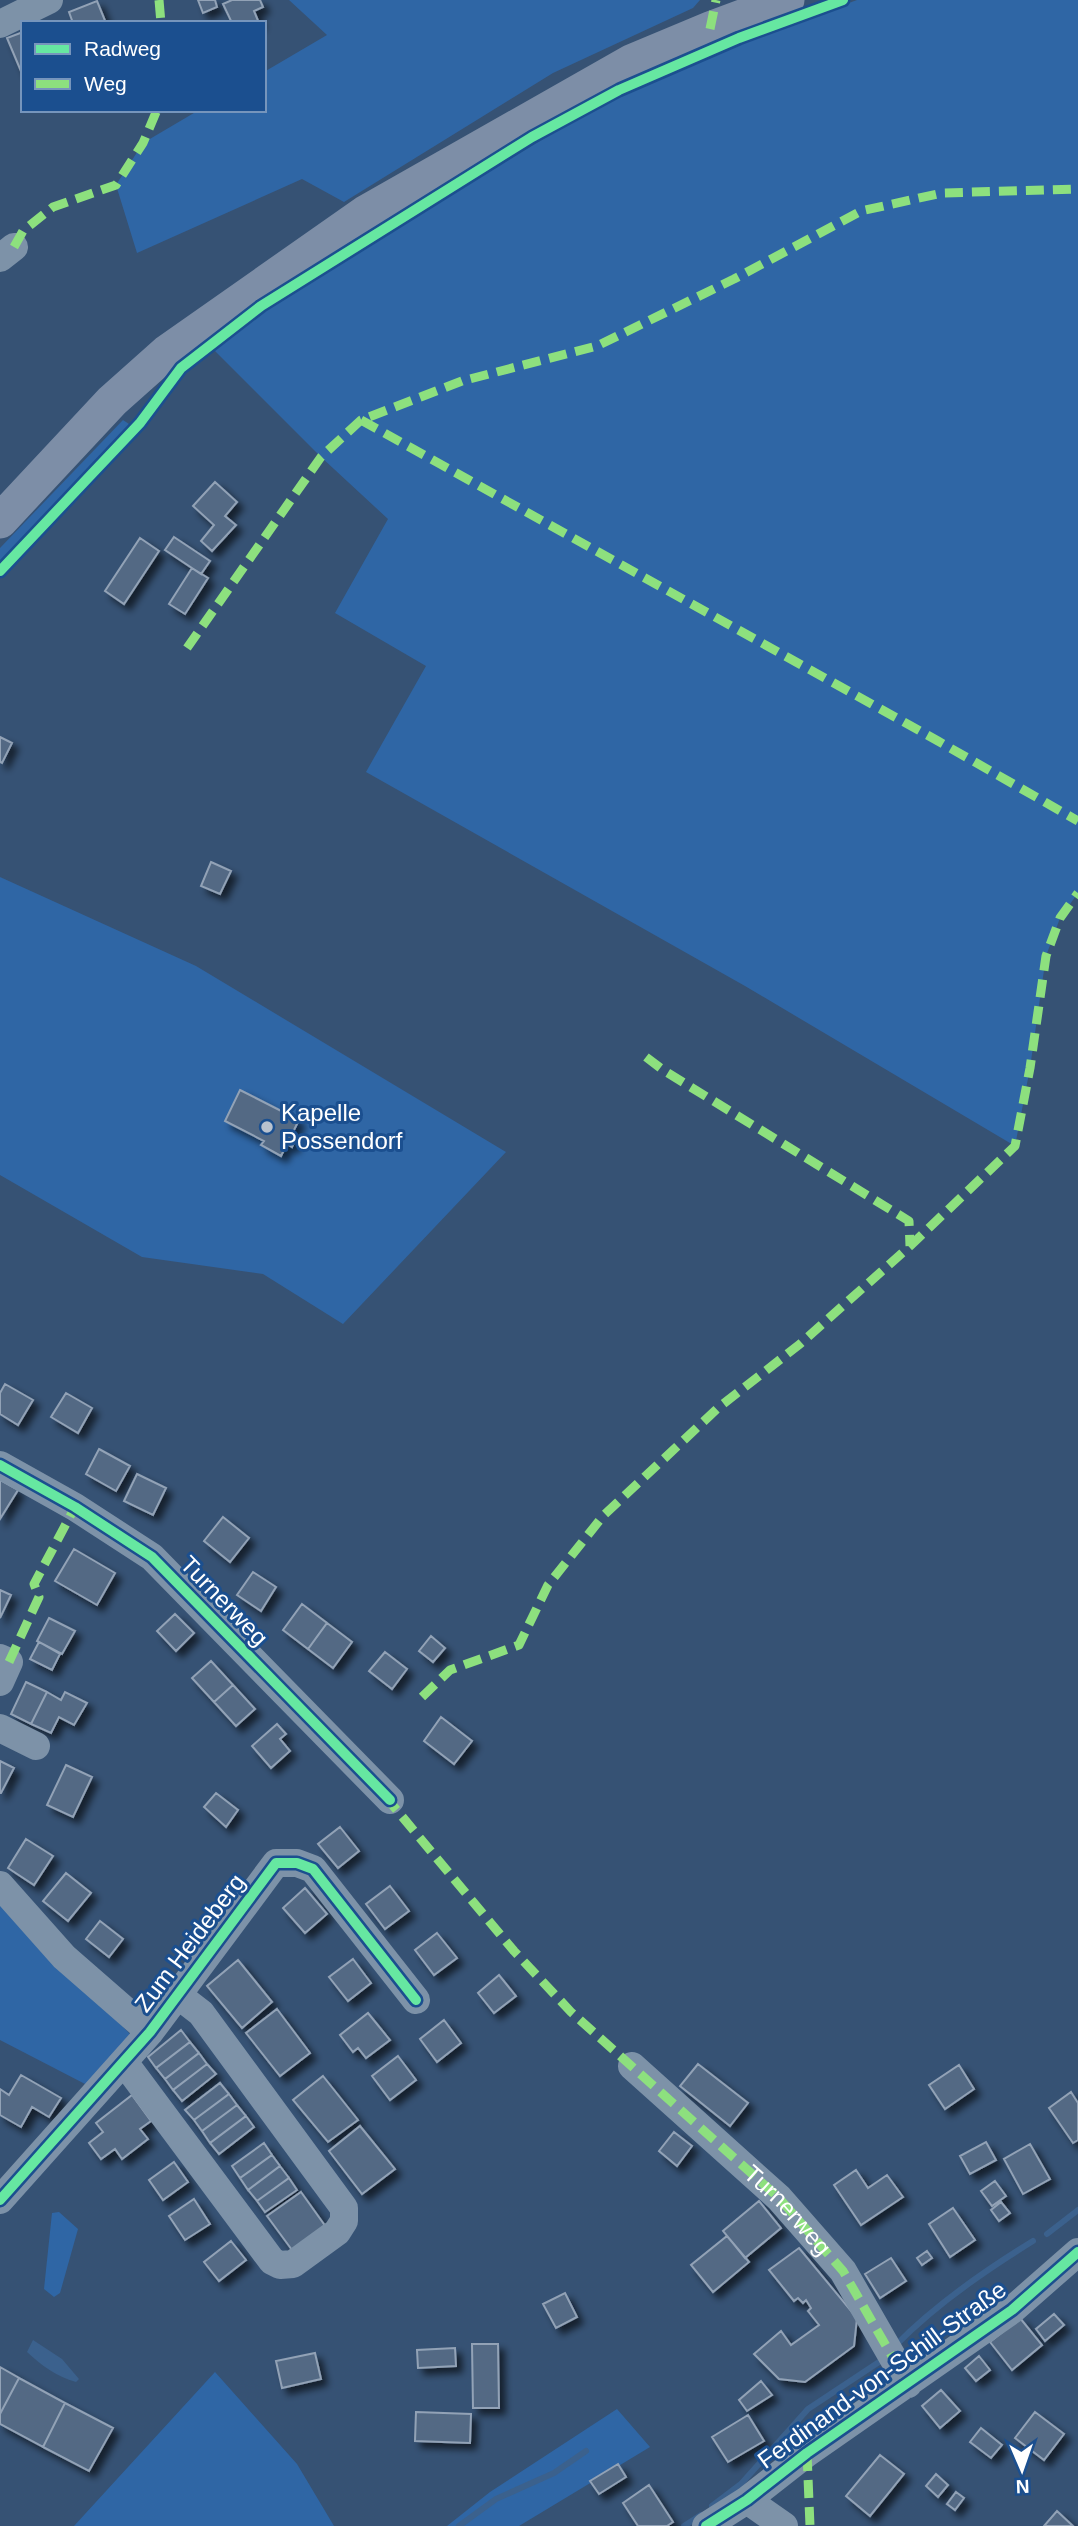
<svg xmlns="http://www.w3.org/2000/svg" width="1078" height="2526" font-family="Helvetica,sans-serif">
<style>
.green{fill:#2f66a5}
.water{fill:#3b618d}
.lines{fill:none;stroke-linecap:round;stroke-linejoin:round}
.stream{stroke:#3b618d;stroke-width:6}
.building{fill:#526984;stroke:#92a2b6;stroke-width:2;filter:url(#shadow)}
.minor{stroke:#7d92a8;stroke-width:28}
.major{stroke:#7d8ea7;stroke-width:35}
.quiet{stroke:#8de07e;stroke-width:9;stroke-dasharray:18 9;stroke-linecap:butt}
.cycleway-casing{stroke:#1b4f8f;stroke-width:15}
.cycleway{stroke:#66e7a1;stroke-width:10}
.poi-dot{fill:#b9c2ce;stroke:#1b4f8f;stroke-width:2.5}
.labels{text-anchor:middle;stroke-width:6;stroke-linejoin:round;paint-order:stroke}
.poi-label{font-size:24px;fill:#fff;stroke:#1b4f8f;text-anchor:start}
.street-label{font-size:24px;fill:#fff;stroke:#1b4f8f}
</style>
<defs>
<filter id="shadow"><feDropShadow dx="6" dy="6" stdDeviation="3.5" flood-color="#0009"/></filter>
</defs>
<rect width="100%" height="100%" fill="#365274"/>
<path class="green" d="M289 0H700L693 8 553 73 344 202 302 179 137 253 116 185 143 143 199 110H264V72L327 35Z
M857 0H1078V893L1060 918 1046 956 1030 1068 1015 1146 745 986 366 772 426 666 335 613 388 519 321 457 213 349 257 316 365 245 609 100 756 37Z
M123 420 132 426 0 566V548Z
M0 877 196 966 506 1152 343 1324 263 1274 142 1257 0 1175Z
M0 1901 130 2034 87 2085 0 2040Z
M59 2212 78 2229 60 2293 54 2297 44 2289 52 2213Z
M215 2372 297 2464 334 2526H74Z
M617 2409 650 2447 519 2526H447L490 2492Z"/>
<path class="water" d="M33 2340 62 2359 79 2379 76 2382C57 2377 41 2365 27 2352Z"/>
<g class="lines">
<path class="stream" d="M1047 2234 1078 2210
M896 2345C936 2304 984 2271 1033 2241
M712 2506 741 2484 808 2409 879 2362
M459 2526 496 2499 554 2473 586 2451
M684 2526 701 2515"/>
</g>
<path class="building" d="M198 0H215L217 7 203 13Z
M232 0H260L263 7 254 11 259 23H232L223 4Z
M97 1 106 23H73L69 12Z
M23 32V76L7 38Z
M215 482 237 502 225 516 236 525 212 551 201 541 214 525 193 506Z
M174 537 210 561 201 574 165 550Z
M140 538 159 551 124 604 105 591Z
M192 568 208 578 185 614 169 604Z
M0 737 12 743 2 763 0 762Z
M211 862 231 871 220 894 201 886Z
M240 1090 299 1120 292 1134 297 1136 292 1147 287 1144 281 1156 261 1145 264 1141 225 1121Z
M5 1384 33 1400 18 1425 0 1414V1393Z
M66 1393 92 1408 78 1433 51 1417Z
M99 1449 130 1466 116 1491 86 1474Z
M137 1474 166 1488 153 1515 124 1501Z
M0 1480 18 1490 0 1519Z
M223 1517 249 1538 230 1562 204 1541Z
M74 1549 115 1573 97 1605 55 1581Z
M253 1572 276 1587 261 1611 237 1595Z
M0 1590 11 1595 0 1618Z
M302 1604 327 1623 308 1649 283 1630Z
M175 1614 194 1633 176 1651 157 1631Z
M49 1618 75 1631 62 1654 37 1641Z
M327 1623 352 1642 333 1668 308 1649Z
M431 1636 445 1648 433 1662 419 1651Z
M39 1642 60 1654 52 1670 30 1659Z
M385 1652 407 1669 392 1689 369 1671Z
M211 1661 233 1685 214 1702 192 1678Z
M26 1682 47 1692 31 1724 11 1714Z
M233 1685 255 1709 236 1726 214 1702Z
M47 1692 61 1700 65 1692 87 1703 74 1725 59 1717 51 1733 31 1724Z
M441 1717 472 1741 454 1764 424 1741Z
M277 1724 286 1734 280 1739 290 1751 271 1768 252 1746Z
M0 1761 14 1768 1 1793H0Z
M66 1765 92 1777 73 1817 47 1805Z
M216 1793 238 1810 226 1827 204 1807Z
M340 1827 359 1851 338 1868 318 1844Z
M26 1839 53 1856 34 1885 8 1868Z
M66 1873 91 1893 68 1921 43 1901Z
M390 1886 409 1911 385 1929 366 1904Z
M305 1888 327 1914 305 1933 283 1908Z
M100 1921 123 1939 109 1957 86 1939Z
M437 1933 457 1958 434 1975 415 1950Z
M353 1959 371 1983 348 2001 329 1977Z
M238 1960 272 2002 242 2028 207 1986Z
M499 1975 516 1996 494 2013 478 1993Z
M277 2009 310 2053 280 2076 246 2033Z
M368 2013 390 2040 366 2058 358 2048 353 2052 340 2035Z
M444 2020 461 2043 437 2062 420 2039Z
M181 2030 190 2042 156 2068 148 2057Z
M190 2042 199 2053 165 2079 156 2068Z
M199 2053 207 2064 173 2090 165 2079Z
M398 2056 416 2080 390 2100 372 2076Z
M207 2064 216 2074 182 2101 173 2090Z
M698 2064 748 2103 730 2126 680 2086Z
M959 2065 974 2089 945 2109 929 2085Z
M21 2075 61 2098 49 2117 32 2107 21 2127 0 2115V2089L9 2095Z
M323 2076 358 2120 328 2142 293 2100Z
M220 2083 229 2094 194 2120 185 2110Z
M1071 2092 1078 2103V2140L1073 2143 1049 2108Z
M229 2094 237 2105 202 2131 194 2120Z
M132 2095 151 2121 140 2129 148 2139 122 2159 115 2149 101 2159 89 2143 103 2132 96 2123Z
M237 2105 246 2116 210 2143 202 2131Z
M246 2116 254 2127 219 2154 210 2143Z
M360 2126 395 2169 362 2194 329 2151Z
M674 2132 692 2146 677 2166 659 2151Z
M986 2142 996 2160 970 2174 960 2156Z
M264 2143 272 2155 240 2178 232 2166Z
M1030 2144 1050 2179 1023 2194 1004 2159Z
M272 2155 280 2166 248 2190 240 2178Z
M174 2162 188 2182 163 2200 149 2180Z
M280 2166 289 2178 257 2201 248 2190Z
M856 2170 868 2188 887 2175 903 2197 861 2225 834 2185Z
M289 2178 297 2190 265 2212 257 2201Z
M995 2181 1006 2196 992 2206 981 2191Z
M301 2192 326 2227 292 2250 267 2216Z
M194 2199 210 2224 185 2240 169 2216Z
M759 2201 781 2228 745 2258 723 2231Z
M1001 2202 1010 2213 999 2221 991 2210Z
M953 2208 975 2240 950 2257 929 2224Z
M727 2236 749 2262 713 2292 691 2265Z
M231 2241 246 2260 219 2281 204 2262Z
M799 2248 857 2318 854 2346 805 2382 779 2379 754 2354 781 2331 791 2345 819 2325 808 2311 811 2308 806 2300 803 2303 798 2298 794 2301 769 2270Z
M927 2251 932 2258 922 2265 917 2258Z
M891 2258 906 2281 880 2298 865 2274Z
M565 2293 577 2317 556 2328 543 2304Z
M1054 2314 1064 2325 1045 2341 1036 2329Z
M1020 2318 1042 2345 1012 2370 990 2342Z
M472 2344H498L499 2408H473Z
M455 2348 456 2366 418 2368 417 2350Z
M315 2353 321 2379 282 2388 276 2361Z
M979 2356 990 2370 976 2381 965 2368Z
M0 2367 19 2378 0 2414Z
M19 2378 65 2403 43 2447 0 2424V2414Z
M761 2381 772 2395 747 2411 739 2400Z
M941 2390 960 2411 940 2428 922 2406Z
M65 2403 113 2428 89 2471 43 2447Z
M416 2412 471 2414 470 2443 415 2441Z
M1035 2412 1064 2434 1044 2460 1015 2438Z
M748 2415 764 2441 728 2462 712 2437Z
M981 2428 1002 2445 991 2458 970 2442Z
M880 2455 904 2474 870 2516 846 2496Z
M618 2464 626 2477 599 2494 590 2481Z
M936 2474 948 2485 938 2497 926 2486Z
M649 2485 673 2522 667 2526H638L623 2503Z
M956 2492 964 2498 955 2510 947 2504Z
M1057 2511 1073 2526H1044Z"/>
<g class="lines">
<path class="minor" d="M0 24 49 0
M0 258 14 247
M0 1465 75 1507 152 1557 390 1800
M0 1658 9 1662 0 1682
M0 1728 36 1746
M0 1885 64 1957 150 2032
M124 2062 272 2261 280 2265 293 2264 337 2232 344 2221V2208L201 2013 179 1996
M632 2066 779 2198 843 2271 908 2384
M0 2200 150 2032 276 1863H297L313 1869 416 2000
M747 2500 784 2526
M706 2526 747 2500 807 2453 1012 2310 1078 2252"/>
<path class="major" d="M0 521 112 401 167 352 365 213 631 62 710 29 787 0"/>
<g class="quiet">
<path d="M159 0 161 23"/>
<path d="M710 29 716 0"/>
<path d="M14 247 23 231 53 207 116 185 143 143 157 110"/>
<path d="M361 420 938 741 1078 821"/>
<path d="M187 648 321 457 361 420 462 381 597 346 734 279 861 211 942 193 1078 189"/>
<path d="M646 1057 663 1070 909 1221 910 1246"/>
<path d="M9 1662 39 1597 34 1584 75 1507"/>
<path d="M422 1697 450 1670 519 1645 548 1585 603 1516 718 1408 800 1344 910 1246 1015 1146 1030 1068 1046 956 1060 918 1078 893"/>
<path id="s1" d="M385 1796 514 1951 571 2012 779 2198 843 2271 908 2384"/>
<path d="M807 2453 810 2526"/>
</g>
<g class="cycleway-casing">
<path id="cycleway" d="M0 571 140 423 181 368 261 306 532 137 619 90 739 38 843 0
M0 1465 75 1507 152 1557 390 1800
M0 2200 150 2032 276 1863H297L313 1869 416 2000
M706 2526 747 2500 807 2453 1012 2310 1078 2252"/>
</g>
<use href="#cycleway" class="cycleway"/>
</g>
<circle class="poi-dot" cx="267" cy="1127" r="7"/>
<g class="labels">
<g class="poi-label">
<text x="281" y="1121">Kapelle<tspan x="281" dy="28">Possendorf</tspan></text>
</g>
<g class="street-label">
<text transform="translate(224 1601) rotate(46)" y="8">Turnerweg</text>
<text transform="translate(190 1943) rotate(-53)" y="8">Zum Heideberg</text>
<text dy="8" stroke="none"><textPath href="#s1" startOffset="579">Turnerweg</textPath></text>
<text transform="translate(882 2375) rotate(-36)" y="8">Ferdinand-von-Schill-Straße</text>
</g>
</g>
<rect x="21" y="21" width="245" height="91" fill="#1b4f8f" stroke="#7695bc" stroke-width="2"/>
<rect x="35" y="44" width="35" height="10" fill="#66e7a1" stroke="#7695bc" stroke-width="2"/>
<text x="84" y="56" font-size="21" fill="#ffffff">Radweg</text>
<rect x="35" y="79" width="35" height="10" fill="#8de07e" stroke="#7695bc" stroke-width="2"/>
<text x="84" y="91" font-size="21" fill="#ffffff">Weg</text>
<g transform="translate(1022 2470) rotate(178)" stroke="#1b4f8f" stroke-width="5" paint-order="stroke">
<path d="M0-5L12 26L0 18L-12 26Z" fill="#ffffff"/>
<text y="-10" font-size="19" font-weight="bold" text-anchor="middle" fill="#ffffff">N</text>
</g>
</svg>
